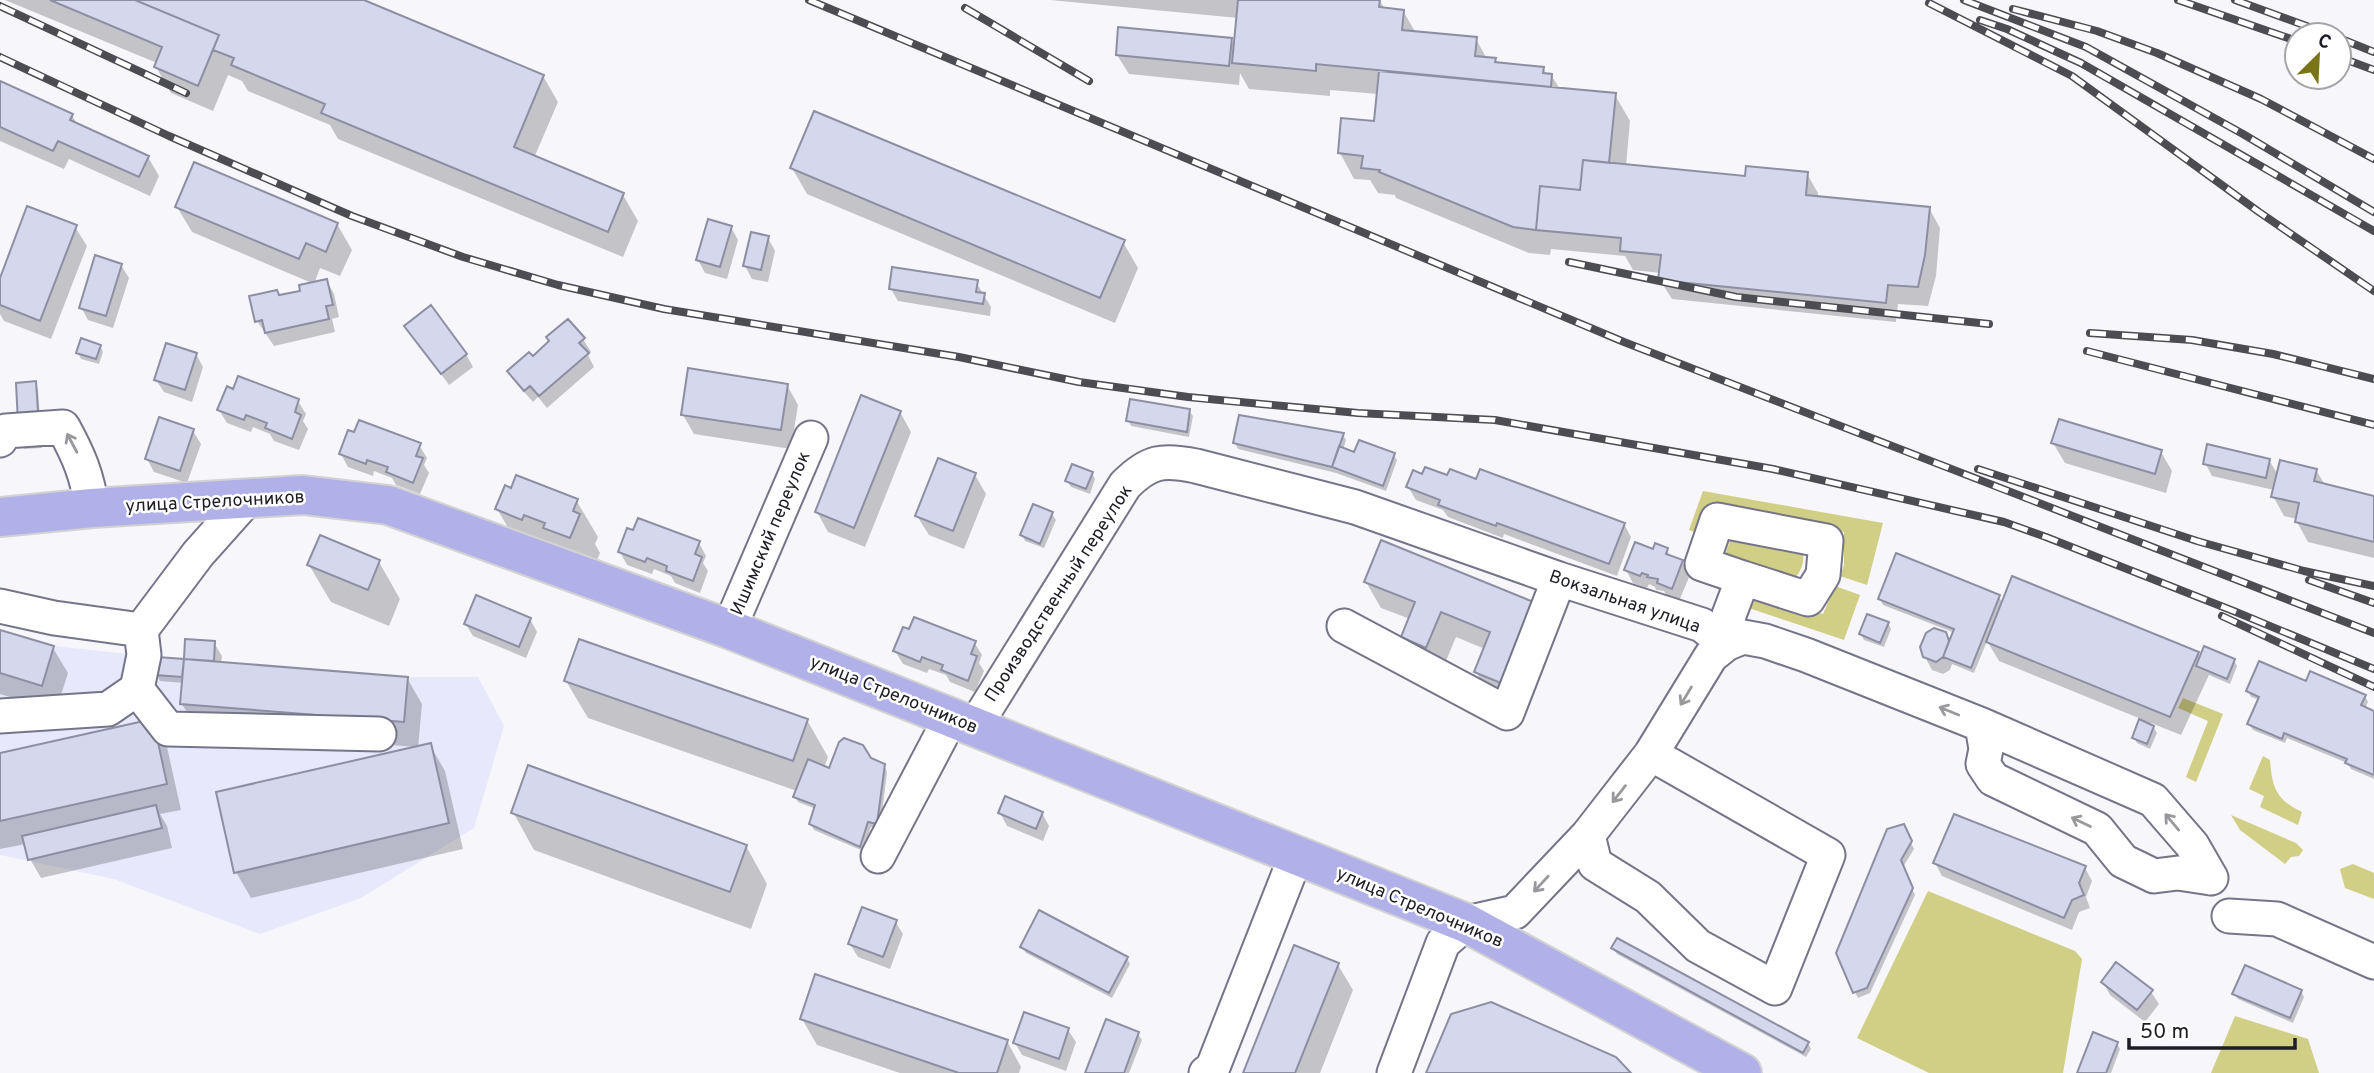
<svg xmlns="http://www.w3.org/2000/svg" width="2374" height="1073" font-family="Overpass,sans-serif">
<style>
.built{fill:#e7e8fb}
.green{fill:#d1ce85}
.shadow{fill:#0003}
.building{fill:#d5d7ed;stroke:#8d8ea3;stroke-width:2}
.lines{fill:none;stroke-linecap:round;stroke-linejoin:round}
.minor-casing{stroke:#75758a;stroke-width:37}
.major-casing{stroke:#d2d2d3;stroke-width:42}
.minor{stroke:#fff;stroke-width:33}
.major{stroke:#b2b0e8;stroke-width:38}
.rail-casing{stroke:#4c4c53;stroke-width:8}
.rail{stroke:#fff;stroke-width:5;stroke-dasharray:16;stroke-linecap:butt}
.oneway{stroke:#99999d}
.labels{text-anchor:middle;stroke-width:5;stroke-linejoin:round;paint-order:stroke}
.street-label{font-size:18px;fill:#1d1d25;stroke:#fff}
</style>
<rect width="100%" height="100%" fill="#f6f6fb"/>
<path class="built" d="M0 630 54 646 157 657 408 677H478L504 726 474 828 361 898 260 934 114 879 0 855Z"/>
<path class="green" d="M1703 491 1883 523 1867 585 1840 576 1844 565V532L1714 509 1704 535 1689 530Z
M1732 535 1802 548C1806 561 1801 572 1792 582L1723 561Z
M1835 586 1860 595 1844 640 1740 605 1751 591 1823 614Z
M2183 698 2223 714 2196 782 2186 777 2208 721 2178 708Z
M2263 756 2270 760C2272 787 2276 800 2302 812L2298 825 2260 807 2264 796 2249 789Z
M2231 815 2296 843 2303 850 2299 856 2291 857 2285 864 2240 830Z
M2353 864 2374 873V899L2345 888 2340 869Z
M1928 891 2075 951 2082 959 2063 1073H1929L1857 1038Z
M2235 1016 2308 1039 2319 1073H2211Z"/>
<path class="shadow" d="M5 0H359L543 76 558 102 534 158 623 195 638 221 623 257 338 139 330 125 248 91 242 81 228 75 213 111 171 93 156 67 157 63Z
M1050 0H1379L1385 9 1403 11 1416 33 1476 39 1487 59 1495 60 1497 64 1543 68 1547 75H1551L1560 89 1615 95 1630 121 1626 166 1746 177 1807 174 1818 193V197L1929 208 1940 228 1936 276 1928 306 1898 304 1896 322 1672 299 1660 280 1661 273 1633 270 1625 256 1551 249 1550 255 1529 253 1396 198 1395 195 1378 193 1370 180 1354 179 1340 153 1376 123 1378 94 1330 90V96L1249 89 1240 73 1239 85 1129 74 1117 55 1230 39 1236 48 1238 18Z
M0 83 72 115 78 126 148 157 159 176 150 196 69 159 64 169 0 141Z
M792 168 1123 242 1138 268 1115 323 807 194Z
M177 207 337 224 352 250 340 276 320 268 314 284 192 232Z
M75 227 87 246 51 339 4 321 0 314V283Z
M731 227 738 240 727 279 705 273 698 260Z
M768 238 775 251 768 282 752 279 745 266Z
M121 265 129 278 113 328 88 320 81 307Z
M327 281 334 294 339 317 332 319 335 332 274 346 257 321 279 297 302 292Z
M976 282 991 307 990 316 898 301 891 289Z
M406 326 466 354 473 367 449 385Z
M583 339 591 352 588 355 594 367 547 408 538 397 533 402 517 384 510 372 532 358Z
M100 346 103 352 99 364 81 359 78 353Z
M196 354 203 367 192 402 164 392 156 380Z
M35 383 38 389 42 448 24 449 21 443Z
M787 385 798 405 791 449 694 434 683 415Z
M298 401 306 414 303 421 308 429 299 450 274 441 270 434 253 427 251 432 227 423 219 410Z
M1189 411 1193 416 1189 437 1131 426 1128 420Z
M900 412 911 432 865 547 828 532 817 512Z
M193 431 201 444 187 483 154 472 147 459Z
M1343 435 1346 440 1343 450 1356 454H1393L1397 460 1386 491 1336 473 1238 449 1235 443Z
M2053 443 2161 452 2172 471 2166 493 2065 463Z
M419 445 427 458 424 465 429 473 420 494 396 485 392 478 374 471 373 476 348 467 341 454Z
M2269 460 2278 475 2316 470 2325 485 2374 498V558L2308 542 2297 522V519L2284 516 2273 496 2274 490 2212 476 2205 463Z
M1092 473 1095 479 1090 494 1071 487 1067 481Z
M975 475 986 494 964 549 929 535 917 516Z
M1423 476 1477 481 1624 524 1631 537 1617 576 1504 534 1503 538 1448 517 1443 510 1416 500 1408 487Z
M576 500 598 537 595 544 600 553 591 574 519 546 497 509Z
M1052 514 1056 520 1044 548 1025 541 1022 535Z
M699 543 706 556 703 563 708 571 700 593 675 583 671 576 654 569 652 574 627 565 620 552Z
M1667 550 1671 558 1682 562 1690 575 1679 601 1666 595 1664 591 1656 590 1655 587 1649 584 1647 588 1633 583 1626 570 1654 551Z
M379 562 400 599 389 626 331 602 309 565Z
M1366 582 1554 632 1491 698 1476 672 1485 649 1456 637 1441 673 1418 663 1403 637 1410 619 1381 608Z
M1999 597 2003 604 2198 654 2201 658 2234 660 2237 666 2230 684 2209 675 2181 735 2151 723 2157 733 2150 749 2137 743 2134 738 2141 719 1999 661 1987 641 1974 673 1952 664 1950 670 1943 674 1932 670 1925 657 1945 634 1950 644 1955 633 1883 605 1880 599Z
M530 619 537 632 526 658 473 636 465 623Z
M1888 623 1891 629 1884 647 1864 640 1861 634Z
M0 631 53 648 68 673 56 711 0 694Z
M187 641 214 643 222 656 221 663 407 678 422 704 418 748 430 745 445 771 463 849 251 898 236 872 416 747 197 730 182 704 184 683 160 681 157 675 158 659 186 661Z
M974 642 982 655 979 663 984 671 975 692 950 682 946 675 929 669 927 673 903 664 895 651Z
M566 681 807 720 828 757 824 768 830 770 870 759 884 766 887 772 880 829 871 827 863 851 814 830 811 824 816 809 798 802 795 796 797 791 588 718Z
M2307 684 2365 696 2368 702 2365 709 2374 712V779L2351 769 2347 763 2287 738 2285 743 2253 730 2249 724 2259 700 2251 697 2248 691Z
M152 721 167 747 181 810 160 814 167 826 172 848 41 878 30 859 26 844 0 849V755Z
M513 812 746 846 767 884 751 929 534 850Z
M1000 813H1042L1049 826 1043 841 1007 826Z
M1906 832 1914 849 1903 867 1915 895 1870 993 1858 998 1855 992Z
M1935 863 2085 868 2092 881 2086 897 2090 908 2079 912 2072 930 1942 876Z
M895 921 903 934 890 969 858 957 850 944Z
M1022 947 1127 958 1130 964 1112 998 1026 953Z
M1613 948 1808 1043 1811 1049 1806 1057 1617 954Z
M1338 965 1353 990 1320 1073H1245Z
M2103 982 2151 992 2159 1004 2145 1022 2110 995Z
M2301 991 2304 997 2293 1023 2238 999 2234 993Z
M802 1019 1007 1041 1021 1067 1019 1073H900L817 1045Z
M1068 1030 1076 1042 1066 1071 1022 1055 1015 1043Z
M1138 1034 1142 1040 1129 1073H1087Z
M2117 1043 2120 1049 2111 1073H2078Z"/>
<path class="building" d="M50 0H135L219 35 198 86 154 67 162 47Z
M135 0H364L544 75 514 147 624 193 608 232 321 113 325 104 231 65 234 58 213 50 219 35Z
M1238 0H1380L1379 7 1404 10 1402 30 1477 37 1475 56 1496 58 1495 62 1544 67 1543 73 1552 74 1551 87 1316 64V71L1232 63Z
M1118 27 1232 38 1229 66 1116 55Z
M1379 71 1616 93 1609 163 1583 160 1580 190 1540 186 1536 230 1513 227 1379 172 1380 170 1361 168 1363 156 1338 153 1341 118 1374 121Z
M0 81 73 114 70 120 149 156 139 177 58 141 53 151 0 127Z
M814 111 1125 240 1100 298 790 168Z
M1583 160 1745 176 1746 166 1808 172 1806 195 1930 207 1925 255 1918 287 1888 285 1886 303 1658 280 1661 255 1620 251 1621 238 1536 230 1540 186 1580 190Z
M194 162 338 223 326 252 306 243 299 259 175 207Z
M27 206 77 225 40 321 0 305V278Z
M708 219 732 226 720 267 696 260Z
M751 232 769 236 761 270 743 266Z
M95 255 122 264 106 316 79 308Z
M892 267 978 280 976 292 985 293 983 304 889 289Z
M327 279 333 305 326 306 329 319 265 333 262 320 255 322 249 296 277 290 279 295 300 291 299 285Z
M431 305 467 354 441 374 404 326Z
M568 319 585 338 579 343 589 353 539 396 530 386 524 391 507 371 529 352 533 356 549 341 546 337Z
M81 338 101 345 96 359 76 353Z
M166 343 197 353 185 390 154 380Z
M688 368 788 384 781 430 681 415Z
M238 376 299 399 295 412 301 415 292 439 265 428 267 423 246 415 244 420 217 410 227 386 233 389Z
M36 381 40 443 19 444 16 383Z
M861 395 901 411 854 528 815 512Z
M1130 399 1190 409 1187 432 1126 421Z
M1239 415 1344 433 1332 467 1233 443Z
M159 417 194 429 180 471 145 459Z
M2059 419 2162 450 2155 474 2051 443Z
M359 420 421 443 416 456 423 458 413 483 386 472 388 467 367 460 366 464 339 454 348 430 354 432Z
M1359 440 1395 453 1383 486 1332 467 1339 446 1354 452Z
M2207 444 2270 459 2266 478 2203 464Z
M938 458 976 473 953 531 915 516Z
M2280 460 2317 469 2314 481 2374 496V542L2295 522 2299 503 2271 497Z
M1072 464 1093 472 1086 489 1065 481Z
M1425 467 1447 475 1450 469 1476 479 1480 469 1625 523 1609 564 1497 523 1496 526 1438 505 1440 500 1406 487 1413 470 1422 474Z
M516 475 578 499 573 511 580 514 570 538 543 528 545 523 524 515 522 520 495 509 505 485 511 488Z
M1033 504 1053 512 1040 544 1020 535Z
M638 518 700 541 695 554 702 557 693 581 666 571 667 566 647 558 645 562 618 552 627 528 633 530Z
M320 535 380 560 368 590 307 565Z
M1381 540 1541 605 1508 686 1474 672 1490 632 1441 612 1426 648 1401 637 1415 602 1364 582Z
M1635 542 1653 549 1655 543 1668 548 1666 554 1683 560 1672 589 1657 583 1658 579 1647 577 1648 575 1642 573 1640 576 1624 570Z
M1896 553 2000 595 1971 668 1943 657 1954 629 1878 599Z
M2012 576 2199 652 2170 717 1986 642Z
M476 595 531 618 519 647 464 624Z
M1867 614 1889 622 1880 643 1859 634Z
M914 617 976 641 971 654 977 656 968 681 941 670 943 665 922 657 920 662 893 651 903 627 909 629Z
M1934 628 1946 632 1949 641 1943 657 1936 662 1923 657 1920 647 1926 633Z
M0 630 54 646 42 686 0 673Z
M185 639 215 641 214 661 184 659Z
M579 639 808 719 793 761 564 681Z
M2204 646 2235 659 2227 679 2196 666Z
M157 657 184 659 182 677 155 675Z
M184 659 408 677 404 722 180 704Z
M2259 661 2306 681 2310 671 2366 695 2361 705 2374 711V775L2345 763 2347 759 2284 733 2282 739 2247 724 2259 697 2246 691Z
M153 719 167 784 0 821V753Z
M2139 719 2154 726 2147 744 2132 738Z
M844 738 863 745 871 758 885 764 877 824 868 822 860 847 809 824 815 805 793 797 808 759 829 768 839 742Z
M431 743 449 823 234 873 216 792Z
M528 765 747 845 730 892 511 813Z
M1005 796 1043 812 1036 829 998 813Z
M156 805 162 828 28 860 22 836Z
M1954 814 2086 866 2079 883 2084 895 2072 900 2064 918 1933 863Z
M1904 824 1912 841 1901 860 1913 888 1867 988 1853 993 1836 953 1887 829Z
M862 907 897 920 883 957 848 944Z
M1039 910 1128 957 1109 993 1020 947Z
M1617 938 1809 1042 1803 1053 1611 948Z
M1294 945 1339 963 1295 1073H1243Z
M2116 962 2153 990 2137 1010 2101 982Z
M2245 965 2302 990 2290 1018 2232 994Z
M815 974 1008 1040 997 1073H959L800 1019Z
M1491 1002 1616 1057 1631 1073H1426L1451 1014Z
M1024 1012 1069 1028 1059 1059 1013 1043Z
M1106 1019 1139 1032 1124 1073H1085Z
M2093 1032 2118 1042 2106 1073H2077Z"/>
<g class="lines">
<g class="minor-casing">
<path id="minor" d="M0 440 6 431 63 427C79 456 87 475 92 508
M0 606 54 618 141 630 198 554 248 498
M1344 626 1507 713 1559 579
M729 629 811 438
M1726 644 1729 615 1743 578 1808 599 1823 575 1826 541 1717 520 1702 564 1743 578
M137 689 168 729 379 734
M0 716 108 709 137 689 144 655 141 630
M1982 725 1986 749 1983 764 1993 779 2097 829 2123 861 2154 876 2178 873 2211 878
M975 726 1125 485C1149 461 1162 459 1196 466L1355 507 1559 579 1702 625 1726 644
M1588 835 1595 864 1648 897 1698 946 1775 988 1828 855 1651 754
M878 856 951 717
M2229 916 2277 919 2374 962
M1206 1073 1213 1067 1290 871
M1394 1073 1443 943 1466 923 1515 912 1588 835 1651 754 1711 656 1726 644 1743 637 1765 641 1806 655 1982 725 2153 800 2192 845 2211 878"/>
</g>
<g class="major-casing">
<path id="major" d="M0 517 92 508 303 495 388 505 729 629 1466 923 1742 1073"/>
</g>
<use href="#minor" class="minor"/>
<use href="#major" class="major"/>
<g class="rail-casing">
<path id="rail" d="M809 0 1624 342 2374 633
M1964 0 2086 47 2243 134 2374 212
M2178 0 2297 41
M2235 0 2331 35
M1929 3 2072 76 2259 212 2374 291
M0 6 186 93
M965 8 1089 81
M2013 9 2097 31 2157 53 2261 99 2374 159
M1980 20 2007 29 2081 63 2374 231
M2339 38 2374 52
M0 57 169 136 352 216 463 257 558 285 664 309 959 357 1079 382 1188 397 1358 413 1495 420 1773 469 2004 522 2046 537 2236 612 2374 669
M2339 57 2374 70
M1569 262 1736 297 1989 324
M2090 333 2192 340 2273 354 2374 379
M2087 351 2374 425
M1978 469 2197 541 2304 571 2374 586
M2309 580 2374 603
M2222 616 2374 687"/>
</g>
<use href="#rail" class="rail"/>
</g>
<defs><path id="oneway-shaft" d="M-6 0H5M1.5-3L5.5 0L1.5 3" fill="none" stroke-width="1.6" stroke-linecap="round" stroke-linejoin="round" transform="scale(1.75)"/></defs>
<g class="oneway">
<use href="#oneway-shaft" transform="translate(72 443) rotate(-118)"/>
<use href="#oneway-shaft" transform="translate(1686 696) rotate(121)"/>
<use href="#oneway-shaft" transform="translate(1949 711) rotate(-158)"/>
<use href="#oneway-shaft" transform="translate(1619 794) rotate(128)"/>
<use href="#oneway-shaft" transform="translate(2081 822) rotate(-154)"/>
<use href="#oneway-shaft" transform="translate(2172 822) rotate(-130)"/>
<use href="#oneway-shaft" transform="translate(1541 884) rotate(133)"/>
</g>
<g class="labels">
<g class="street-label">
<text transform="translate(215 501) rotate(-3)" y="6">улица Стрелочников</text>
<text transform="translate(770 533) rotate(-67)" y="6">Ишимский переулок</text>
<text transform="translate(1058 593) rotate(-57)" y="6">Производственный переулок</text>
<text transform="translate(1625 601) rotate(19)" y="6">Вокзальная улица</text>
<text transform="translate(894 694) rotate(22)" y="6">улица Стрелочников</text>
<text transform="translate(1420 907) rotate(23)" y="6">улица Стрелочников</text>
</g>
</g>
<g transform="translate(2318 56) rotate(24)"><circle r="33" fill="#ffffff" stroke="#a5a5a8" stroke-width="2"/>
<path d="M0-5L12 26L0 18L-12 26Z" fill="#7a7418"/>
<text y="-10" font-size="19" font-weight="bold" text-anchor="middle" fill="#1d1d25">С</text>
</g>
<path d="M2129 1038v10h166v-10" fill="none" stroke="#1d1d25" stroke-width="3.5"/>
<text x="2140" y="1038" font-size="21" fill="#1d1d25" stroke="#ffffff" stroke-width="5" paint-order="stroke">50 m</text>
</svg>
